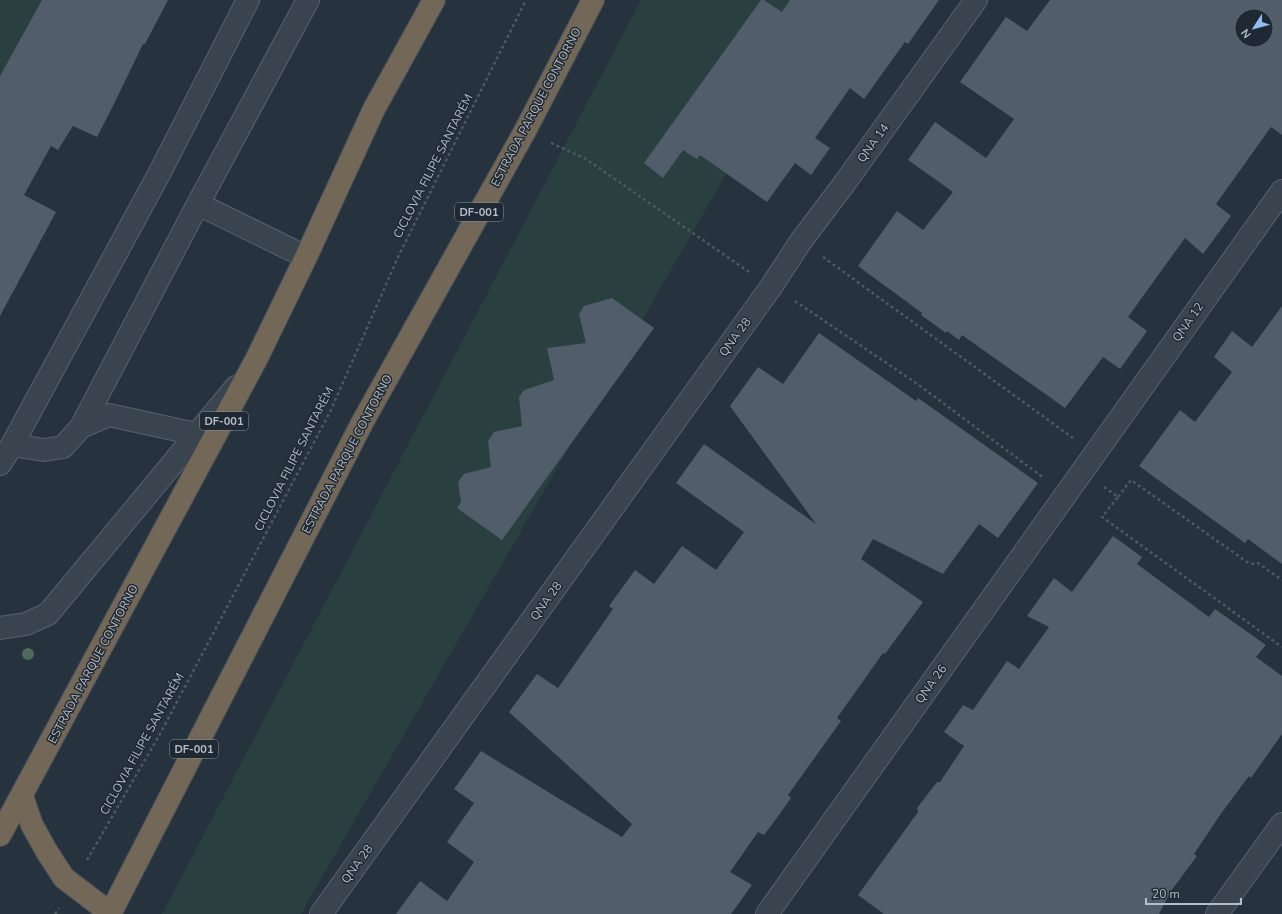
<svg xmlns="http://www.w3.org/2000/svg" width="1282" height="914" font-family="'Nunito Sans',sans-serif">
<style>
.green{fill:#293f40}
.building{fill:#525d6b;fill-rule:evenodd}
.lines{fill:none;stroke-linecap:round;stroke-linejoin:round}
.minor-casing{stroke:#58626c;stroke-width:24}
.highway-casing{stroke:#454f59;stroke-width:24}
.path{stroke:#485c5e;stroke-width:2.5;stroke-dasharray:3 3;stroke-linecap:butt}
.minor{stroke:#3a444e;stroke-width:22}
.highway{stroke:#736758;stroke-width:22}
.tree{fill:#4e6a5d}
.labels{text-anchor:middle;stroke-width:3;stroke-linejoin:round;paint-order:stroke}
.shield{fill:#1f2933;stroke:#89929c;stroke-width:1}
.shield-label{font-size:11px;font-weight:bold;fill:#b6bfc9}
.street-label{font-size:12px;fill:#b6bfc9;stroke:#1f2933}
</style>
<rect width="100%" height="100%" fill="#26323e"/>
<path class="green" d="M0 0H45L0 83Z
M641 0H826L301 914H162Z"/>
<path class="building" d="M42 0H168L145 44H143L112 108 97 137 73 126 58 150 51 146 24 195 56 212 0 316V76Z
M761 0H764L782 12 790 0H939L908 44 905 42 864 99 850 88 815 138 830 148 811 175 795 163 767 202 700 155 697 159 683 150 663 178 644 163Z
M1050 0H1282V135L1271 127 1216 204 1231 216 1203 254 1185 238 1128 317 1147 331 1120 369 1103 357 1065 408 962 335 959 340 947 331 946 333 921 315 922 313 858 266 897 211 923 230 953 192 908 160 935 122 986 158 1014 119 960 82 1006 17 1027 31ZM1242 16H1266V40H1242Z
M612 298 654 328 502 540 457 508 461 502 458 482 464 474 491 467 488 441 494 432 522 426 519 397 524 390 554 380 547 348 586 343 579 314 584 306Z
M1282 306V564L1248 539 1245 543 1139 466 1180 410 1195 422 1232 372 1214 357 1232 331 1252 347Z
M819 333 916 401 918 398 1038 483 998 538 979 524 943 574 873 539 861 559 923 602 885 654 883 653 837 718 841 721 788 795 791 798 776 819 764 835 758 832 730 872 752 885 731 914H396L420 881 447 901 474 862 447 842 474 803 454 789 481 751 622 837 632 824 509 712 537 674 558 688 613 609 609 606 635 570 654 584 682 546 716 570 744 532 676 483 704 444 816 524 730 406 758 367 783 384Z
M1113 536 1142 557 1137 564 1209 617 1215 609 1266 645 1256 657 1282 676V734L1251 778 1249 776 1220 815 1194 854 1197 856 1171 891 1159 914H884L858 895 918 812 917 808 937 782H940L964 746 944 732 963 705 973 710 1007 661 1019 669 1049 627 1027 616 1054 578 1072 592Z"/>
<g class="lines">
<g class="minor-casing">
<path id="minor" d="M306 257 198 204 308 0
M81 427 198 204
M12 445 44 450 63 447 81 427 109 415 196 434
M0 464 12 445 159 174 248 0
M0 628 26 624 48 614 236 387
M321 914 771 287 801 241 844 184 976 0
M767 914 1282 191
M1217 914 1282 824"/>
</g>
<g class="highway-casing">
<path id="highway" d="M22 796 32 825 47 852 64 878 110 913
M0 835 257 358 306 257 374 109 434 0
M110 914 362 423 525 131 593 0"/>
</g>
<path class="path" d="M551 143 586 159 749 272
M823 257 1073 438
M795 301 916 383 1044 478
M1104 487 1118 497 1102 517 1282 647
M1118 497 1131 480 1247 562 1253 564 1258 563 1282 580
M87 860 160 734 331 410 399 255 526 0
M55 914 59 908"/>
<use href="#minor" class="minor"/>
<use href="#highway" class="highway"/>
</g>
<circle class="tree" cx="28" cy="654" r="6"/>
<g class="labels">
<g class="shield">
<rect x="455" y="203" width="48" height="18" rx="3"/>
<rect x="200" y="412" width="48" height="18" rx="3"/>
<rect x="170" y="740" width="48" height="18" rx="3"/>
</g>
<g class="shield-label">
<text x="479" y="216">DF-001</text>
<text x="224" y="425">DF-001</text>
<text x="194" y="753">DF-001</text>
</g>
<g class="street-label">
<text transform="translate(536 107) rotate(-62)" y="4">ESTRADA PARQUE CONTORNO</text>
<text transform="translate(873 143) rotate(-54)" y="4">QNA 14</text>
<text transform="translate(433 166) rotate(-63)" y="4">CICLOVIA FILIPE SANTARÉM</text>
<text transform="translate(1188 322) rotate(-55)" y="4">QNA 12</text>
<text transform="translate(735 337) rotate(-54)" y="4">QNA 28</text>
<text transform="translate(347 454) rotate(-62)" y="4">ESTRADA PARQUE CONTORNO</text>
<text transform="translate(294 459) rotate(-63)" y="4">CICLOVIA FILIPE SANTARÉM</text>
<text transform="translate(546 601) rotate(-54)" y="4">QNA 28</text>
<text transform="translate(93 664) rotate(-62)" y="4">ESTRADA PARQUE CONTORNO</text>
<text transform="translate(931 684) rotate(-54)" y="4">QNA 26</text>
<text transform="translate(142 744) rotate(-61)" y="4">CICLOVIA FILIPE SANTARÉM</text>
<text transform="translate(357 864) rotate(-54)" y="4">QNA 28</text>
</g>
</g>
<g transform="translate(1254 28) rotate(234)"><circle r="19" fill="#1f2933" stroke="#5b656f"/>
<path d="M0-3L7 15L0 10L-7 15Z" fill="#92bdf1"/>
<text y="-6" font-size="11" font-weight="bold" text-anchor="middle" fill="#b6bfc9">N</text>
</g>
<path d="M1146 898v6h95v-6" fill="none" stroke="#b6bfc9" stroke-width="2"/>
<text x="1152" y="898" font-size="12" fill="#b6bfc9" stroke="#1f2933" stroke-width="3" paint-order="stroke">20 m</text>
</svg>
